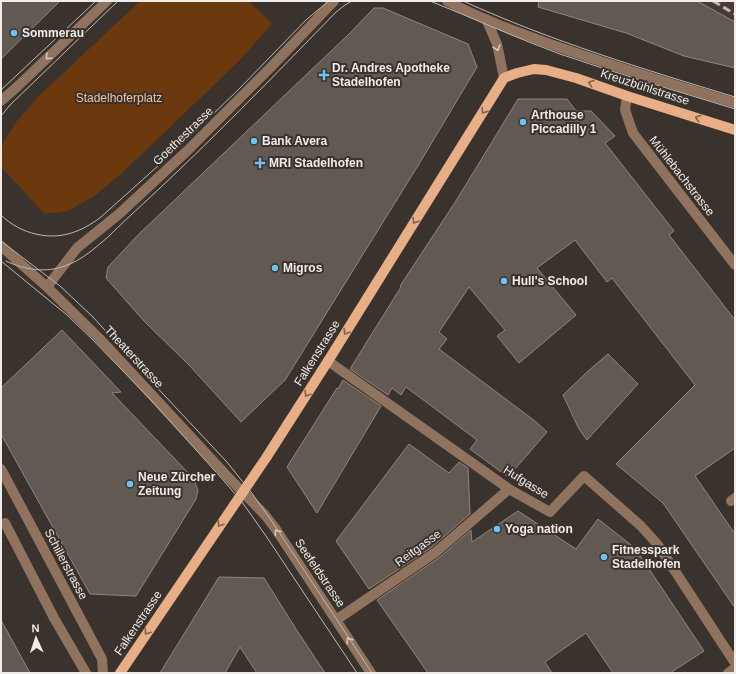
<svg xmlns="http://www.w3.org/2000/svg" width="736" height="674" font-family="Helvetica,sans-serif">
<style>
.built{fill:#473b32}
.green{fill:#6b390d}
.building{fill:#625953;stroke:#8f867f}
.lines{fill:none;stroke-linecap:round;stroke-linejoin:round}
.minor{stroke:#8f735f;stroke-width:10}
.major{stroke:#e8af86;stroke-width:10}
.tram{stroke:#bdb7b3;stroke-width:1}
.rail{stroke:#bdb7b3;stroke-width:3;stroke-dasharray:8 4;stroke-linecap:butt}
.oneway{stroke:#d4c8bf}
.oneway2{stroke:#806451}
.poi-dot{fill:#6fc2f4;stroke:#3a322d;stroke-width:1.5}
.labels{text-anchor:middle;stroke-width:4;stroke-linejoin:round;paint-order:stroke}
.poi-label{font-size:12px;font-weight:bold;fill:#f1ece8;stroke:#3a322d;text-anchor:start}
.street-label{font-size:12px;fill:#f1ece8;stroke:#3a322d}
.park-label{font-size:12px;fill:#f7c19c;stroke:#3a322d}
</style>
<rect width="100%" height="100%" fill="#3a322d"/>
<path class="built" d="M657 1H735V48Z"/>
<path class="green" d="M140 1H249L272 24 240 60 121 174 94 196 68 211 45 214 1 167V153L3 143 16 122 39 96Z"/>
<path class="building" d="M1 1H60L1 59Z
M539 1H697L735 22V68L684 56 626 33 538 7Z
M374 8H383L468 44 477 67 419 164 285 380 241 422 189 365 144 321 106 278 108 267 139 234 349 34Z
M518 99H567L576 111H591L615 136 605 143 674 231 669 235 735 320V448L695 476 735 534V608L663 503 616 464 695 385 612 278 607 282 575 240 537 268 576 315 519 363 497 336 505 330 469 287 439 332 447 339 439 349 535 421 547 432 508 477 470 449 477 440 406 387 401 395 392 388 388 395 350 369 401 287 400 286 454 204 489 147Z
M62 330 121 392 112 393 193 478 198 490 196 499 136 596 90 594 1 434V388Z
M608 354 638 384 587 440 579 429 563 395 587 372Z
M343 380 381 406 317 513 287 467 337 388 338 389Z
M409 444 449 473 459 462 468 468 470 514 432 547 369 589 336 541Z
M518 511 576 549 598 519 635 548 704 651 670 673H613L586 633 545 662 552 673H428L377 600 440 557 471 530 472 542Z
M219 577 264 578 296 629 325 673H257L240 647 225 673H160Z
M1 620 30 673H1Z"/>
<g class="lines">
<path class="minor" d="M447 1C481 19 517 32 553 45 613 66 674 85 735 103
M486 19 497 44 504 78
M627 96 625 110 633 133 735 265
M1 101 19 85 107 1
M1 246 47 287 100 339 227 476 265 515 275 528 371 673
M47 287 77 248 119 214 187 151 271 67 334 1
M328 361 509 489 550 512 584 476 641 526 658 545 735 663
M1 469 102 659 103 673
M731 501 735 498
M5 523 54 618 86 673
M336 620 436 552 509 489
M728 673 735 668"/>
<path class="major" d="M120 673 266 458 328 361 504 78 517 73 534 69 546 70 576 78 627 96 735 130"/>
<path class="tram" d="M430 1C473 18 516 38 560 54 618 74 677 91 735 109
M463 1C551 41 643 69 735 97
M1 90 96 1
M1 116 10 105 118 1
M1 215C20 234 51 242 77 231 85 228 93 223 101 217L179 147 239 89 307 19 329 1
M1 241 60 286 93 317 149 379 226 461 251 492 271 520 372 673
M1 261 67 315 93 340 151 400 224 481 242 502 266 536 357 673
M6 261C25 270 46 273 65 266 82 260 95 248 108 237 120 225 133 213 145 202 211 141 273 77 335 13L345 5 352 1"/>
<path class="rail" d="M713 1 735 14"/>
</g>
<defs><path id="oneway-chevron" d="M-2-3.5L2.5 0L-2 3.5" fill="none" stroke-width="1.6" stroke-linecap="round" stroke-linejoin="round"/></defs>
<g class="oneway">
<use href="#oneway-chevron" transform="translate(497 48) rotate(73)"/>
<use href="#oneway-chevron" transform="translate(48 57) rotate(136)"/>
<use href="#oneway-chevron" transform="translate(277 532) rotate(-124)"/>
<use href="#oneway-chevron" transform="translate(349 640) rotate(-123)"/>
</g>
<g class="oneway2">
<use href="#oneway-chevron" transform="translate(591 83) rotate(-160)"/>
<use href="#oneway-chevron" transform="translate(484 111) rotate(122)"/>
<use href="#oneway-chevron" transform="translate(698 118) rotate(-162)"/>
<use href="#oneway-chevron" transform="translate(415 221) rotate(122)"/>
<use href="#oneway-chevron" transform="translate(346 332) rotate(122)"/>
<use href="#oneway-chevron" transform="translate(307 394) rotate(123)"/>
<use href="#oneway-chevron" transform="translate(220 524) rotate(124)"/>
<use href="#oneway-chevron" transform="translate(147 632) rotate(124)"/>
</g>
<g class="poi-dot">
<circle cx="14" cy="33" r="4"/>
<path d="M322 69h4v4h4v4h-4v4h-4v-4h-4v-4h4z"/>
<circle cx="523" cy="122" r="4"/>
<circle cx="254" cy="141" r="4"/>
<path d="M258 157h4v4h4v4h-4v4h-4v-4h-4v-4h4z"/>
<circle cx="275" cy="268" r="4"/>
<circle cx="504" cy="281" r="4"/>
<circle cx="130" cy="484" r="4"/>
<circle cx="497" cy="529" r="4"/>
<circle cx="604" cy="557" r="4"/>
</g>
<g class="labels">
<g class="poi-label">
<text x="22" y="37">Sommerau</text>
<text x="332" y="72">Dr. Andres Apotheke<tspan x="332" dy="14">Stadelhofen</tspan></text>
<text x="531" y="119">Arthouse<tspan x="531" dy="14">Piccadilly 1</tspan></text>
<text x="262" y="145">Bank Avera</text>
<text x="269" y="167">MRI Stadelhofen</text>
<text x="283" y="272">Migros</text>
<text x="512" y="285">Hull's School</text>
<text x="138" y="481">Neue Zürcher<tspan x="138" dy="14">Zeitung</tspan></text>
<text x="505" y="533">Yoga nation</text>
<text x="612" y="554">Fitnesspark<tspan x="612" dy="14">Stadelhofen</tspan></text>
</g>
<g class="street-label">
<text transform="translate(645 87) rotate(18)" y="4">Kreuzbühlstrasse</text>
<text transform="translate(183 136) rotate(-44)" y="4">Goethestrasse</text>
<text transform="translate(682 176) rotate(52)" y="4">Mühlebachstrasse</text>
<text transform="translate(317 353) rotate(-58)" y="4">Falkenstrasse</text>
<text transform="translate(134 357) rotate(47)" y="4">Theaterstrasse</text>
<text transform="translate(526 482) rotate(32)" y="4">Hufgasse</text>
<text transform="translate(418 548) rotate(-36)" y="4">Reitgasse</text>
<text transform="translate(66 564) rotate(62)" y="4">Schillerstrasse</text>
<text transform="translate(320 573) rotate(56)" y="4">Seefeldstrasse</text>
<text transform="translate(138 623) rotate(-56)" y="4">Falkenstrasse</text>
</g>
<g class="park-label">
<text x="119" y="102">Stadelhoferplatz</text>
</g>
</g>
<rect width="736" height="674" fill="none" stroke="#f1ece8" stroke-width="4"/>
<g transform="translate(36 638) rotate(357)" stroke="#3a322d" stroke-width="3" paint-order="stroke">
<path d="M0-3L7 15L0 10L-7 15Z" fill="#f1ece8"/>
<text y="-6" font-size="11" font-weight="bold" text-anchor="middle" fill="#f1ece8">N</text>
</g>
</svg>
